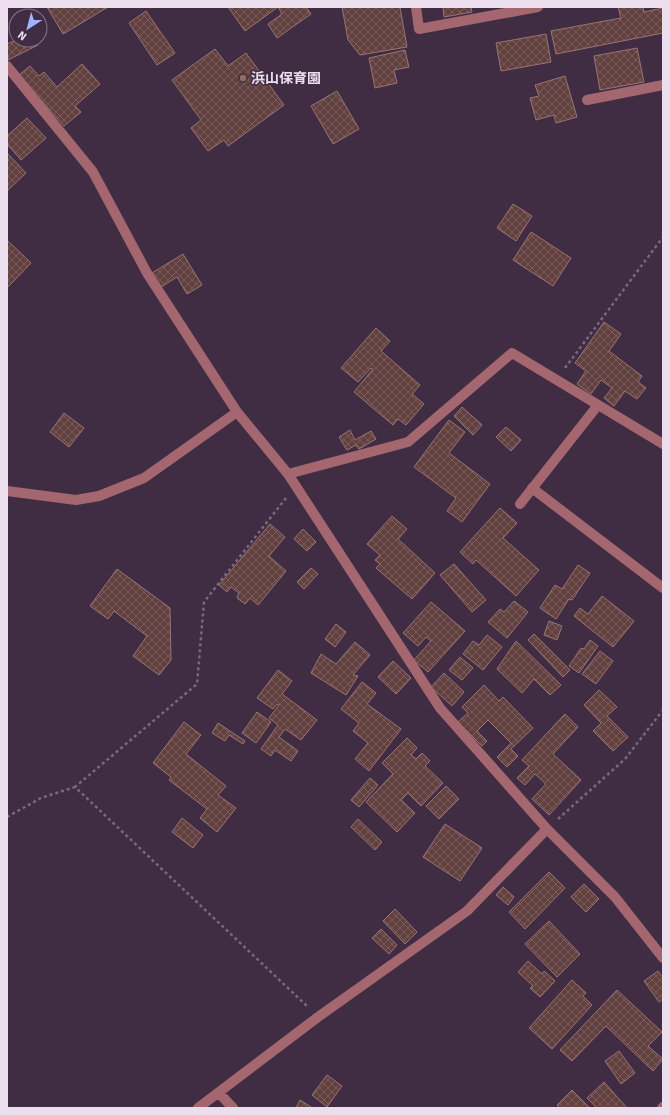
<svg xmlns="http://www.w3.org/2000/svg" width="670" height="1115" font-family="Signika,'Noto Sans JP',sans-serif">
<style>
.building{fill:url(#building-cross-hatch);stroke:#9a7574}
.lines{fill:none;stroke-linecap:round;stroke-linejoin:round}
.path{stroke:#7a687c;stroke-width:2.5;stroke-dasharray:3 3;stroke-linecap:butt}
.minor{stroke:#a4676f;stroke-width:10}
.education-dot{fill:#8d6e63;stroke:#402c43;stroke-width:1.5}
.labels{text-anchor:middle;stroke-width:3;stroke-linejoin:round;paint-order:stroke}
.poi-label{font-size:14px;font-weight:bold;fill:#ebdeed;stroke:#402c43;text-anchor:start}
</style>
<defs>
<pattern id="building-cross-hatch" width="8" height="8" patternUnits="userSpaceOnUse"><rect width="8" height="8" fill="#61403e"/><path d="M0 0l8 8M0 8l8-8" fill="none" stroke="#785b5a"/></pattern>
</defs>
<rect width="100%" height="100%" fill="#402c43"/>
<path class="building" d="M47 7H108L63 34Z
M228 7H306L311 14 277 38 268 24 282 14 278 7 245 31Z
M342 7H400L407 47 360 55 348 40Z
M443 7H471L472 12 444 17Z
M618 7H643L644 12 663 8V33L556 54 551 31 621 18Z
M146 11 175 53 157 65 129 23Z
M546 34 551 62 501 71 496 43Z
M16 40H36L38 45 8 60 7 44Z
M637 48 644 82 600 90 594 56Z
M215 49 228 66 246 53 284 105 228 146 224 140 208 151 191 128 201 120 172 80Z
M405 50 409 67 394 70 397 83 375 88 369 58Z
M82 64 100 84 75 106 81 112 64 126 19 75 30 66 39 76 44 72 57 87Z
M565 76 577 117 556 123 554 115 536 120 530 98 539 96 535 85Z
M337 91 359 129 333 144 311 106Z
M27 118 46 138 21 160 7 144V136Z
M7 153 26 173 7 191Z
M513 204 532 216 516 241 497 228Z
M531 232 571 258 553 286 513 260Z
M7 240 31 263 7 288Z
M183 254 202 285 187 294 177 277 161 287 152 273Z
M604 322 621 334 609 351 642 376 638 382 646 388 637 399 625 391 614 406 604 398 612 388 601 380 591 394 577 384 586 371 575 363Z
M376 328 390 341 381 351 420 385 412 394 424 404 406 425 398 419 393 425 354 392 373 369 371 368 358 382 341 368Z
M462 407 482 425 473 435 454 416Z
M64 413 84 428 69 447 50 432Z
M449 420 465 432 449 453 490 484 462 522 447 511 456 498 414 467Z
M506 427 521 440 511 451 496 437Z
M350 430 355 440 371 431 376 439 359 449 356 445 347 450 339 437Z
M500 508 517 523 503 538 539 570 516 596 476 560 473 564 460 552Z
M392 516 407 529 398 539 435 573 412 599 376 568 380 564 375 560 380 555 367 544Z
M270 524 285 537 269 556 286 571 258 605 250 598 245 604 237 598 239 593 231 587 227 592 219 585Z
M303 529 316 542 307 551 294 539Z
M454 564 486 600 472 612 440 575Z
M578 565 590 573 572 600 569 599 556 619 540 608 555 585 562 589Z
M311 568 318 574 304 589 297 582Z
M117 569 170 608 171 660 159 675 133 656 147 636 114 611 108 619 90 606Z
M602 596 634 621 613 647 574 616 580 608 588 614Z
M514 601 528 612 507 638 488 622 500 609 504 612Z
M431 602 465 631 428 672 414 660 431 641 426 637 418 646 403 633Z
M549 621 562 626 557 640 544 635Z
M336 624 346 632 335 647 325 639Z
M534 634 570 670 563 677 528 640Z
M487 635 502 647 483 670 463 654 473 641 479 645Z
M590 640 598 646 579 673 569 666 581 648 584 649Z
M516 641 561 685 550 695 534 679 522 693 497 669Z
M355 642 370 655 353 675 358 676 346 695 311 673 321 654 336 664Z
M600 651 613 661 596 684 582 674Z
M460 657 473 668 462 680 449 670Z
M393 661 411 678 396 694 378 677Z
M278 670 292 681 282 694 317 720 301 740 285 729 279 737 298 751 291 761 275 750 271 756 261 749 278 725 269 718 279 705 277 704 273 709 257 698Z
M444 673 464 692 452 706 431 687Z
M362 682 376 693 367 704 401 729 369 771 355 759 368 743 353 731 359 723 341 709Z
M484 685 499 701 503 697 533 728 511 749 518 756 507 767 497 757 511 743 488 720 477 731 487 741 482 746 458 722 468 713 462 707Z
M599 690 617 707 607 716 628 737 613 751 593 731 601 723 584 705Z
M257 712 271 722 256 743 242 733Z
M565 714 578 727 553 754 581 780 549 815 532 799 546 784 535 774 525 785 517 778 529 766 522 760Z
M184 722 201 735 186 754 226 786 218 795 236 808 217 832 200 818 207 809 169 780 171 777 153 763Z
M218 723 245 741 243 744 229 735 225 741 212 733Z
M407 738 417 748 411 755 416 759 422 753 430 761 425 766 443 783 421 806 408 793 401 800 415 813 397 832 366 802 393 774 382 763Z
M370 778 378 785 359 807 351 800Z
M446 786 459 799 439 819 426 806Z
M182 818 203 835 193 848 172 832Z
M358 819 382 842 375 850 351 827Z
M445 824 482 848 460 881 423 857Z
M549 872 565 888 525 929 509 912Z
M584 884 599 899 586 912 571 897Z
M503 887 514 897 508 905 496 895Z
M395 909 417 932 405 944 383 921Z
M549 921 580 954 557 977 525 944Z
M381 929 397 945 389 954 372 938Z
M528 961 542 974 544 971 555 981 540 997 530 988 533 986 518 972Z
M658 971 663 978V999L659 1002 644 981Z
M572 980 586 993 583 996 592 1005 552 1049 529 1028Z
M617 990 662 1032 648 1046 663 1059 653 1071 606 1026 572 1061 560 1050Z
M619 1051 635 1073 621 1084 605 1061Z
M327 1075 342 1086 327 1107 312 1095Z
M604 1082 627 1108H597L587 1098Z
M572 1090 590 1108H560L557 1105Z
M300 1100 311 1107 310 1108H296Z"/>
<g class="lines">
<path class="path" d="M565 368 663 237
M286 498 204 602 197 684 75 787 308 1007
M7 817 41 798 75 787
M558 819 625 759 663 710"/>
<path class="minor" d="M416 7 419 29 538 7
M7 66 93 172 147 273 237 412 288 474 440 708 547 829 615 897 663 958
M587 100 663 85
M288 474 408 442 512 353 663 444
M532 488 663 588
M7 491 76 500 99 496 144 478 237 412
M520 504 598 405
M219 1093 233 1108
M198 1108 318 1017 467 911 547 829
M662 1108 663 1107"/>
</g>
<circle class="education-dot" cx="243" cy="78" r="4"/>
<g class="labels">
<g class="poi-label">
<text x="251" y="83">浜山保育園</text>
</g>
</g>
<rect width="670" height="1115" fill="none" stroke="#ebdeed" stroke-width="16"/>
<g transform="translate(28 28) rotate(216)"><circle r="19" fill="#402c43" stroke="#847387"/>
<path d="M0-3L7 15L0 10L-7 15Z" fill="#a1b3fd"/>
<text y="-6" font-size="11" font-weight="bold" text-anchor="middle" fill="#ebdeed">N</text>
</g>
</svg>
